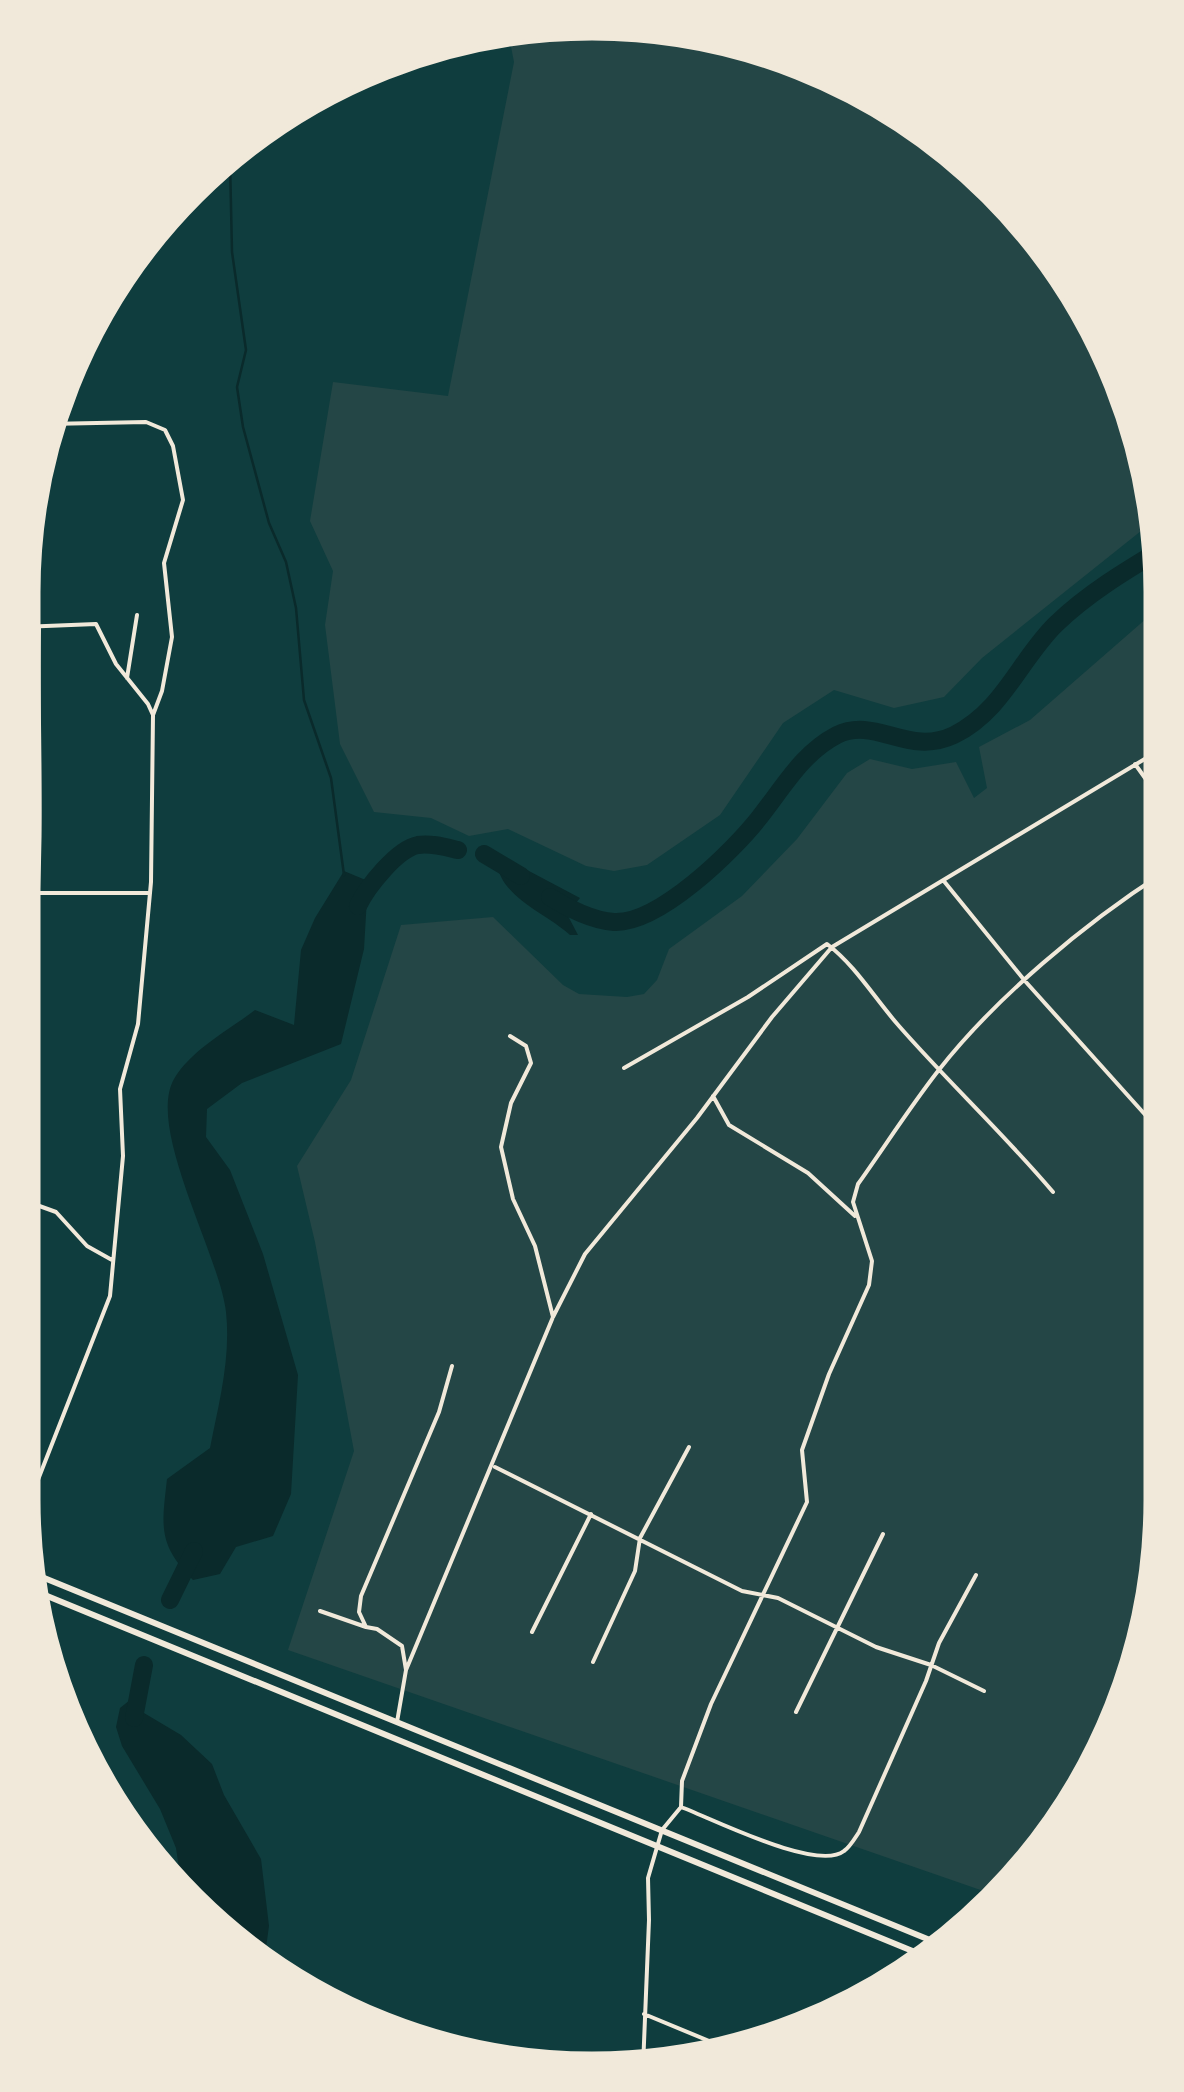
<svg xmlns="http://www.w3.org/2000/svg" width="1184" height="2092" font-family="Ubuntu,sans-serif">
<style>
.green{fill:#244646}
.water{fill:#0a2a2b}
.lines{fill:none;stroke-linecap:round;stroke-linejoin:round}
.stream{stroke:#0a2a2b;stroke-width:2.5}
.river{stroke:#0a2a2b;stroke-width:18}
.minor{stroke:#f1e9da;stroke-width:4}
.primary{stroke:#f1e9da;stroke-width:6}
.rim{fill:none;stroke:#f1e9da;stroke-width:5}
</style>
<rect width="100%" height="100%" fill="#0f3d3e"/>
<path class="green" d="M508 31H703L909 116 997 188 1087 306 1134 409 1156 519 982 658 944 697 894 708 834 690 783 723 720 815 647 865 614 871 586 866 508 829 469 836 431 818 374 812 340 744 325 625 333 571 310 521 333 382 448 396 514 62Z
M1163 604V1538L1134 1683 1068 1817 995 1895 288 1650 354 1451 315 1242 297 1166 351 1080 401 925 493 917 563 985 579 994 627 997 644 994 657 980 669 949 742 896 797 839 847 773 870 759 912 769 956 762 974 798 987 788 979 747 1030 720Z"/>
<path class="water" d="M512 862 580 898 567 914 578 935H570C547 914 502 898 497 864Z
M344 871 368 881 364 949 341 1044 242 1083 207 1109 206 1137 230 1170 263 1254 298 1375 291 1494 273 1536 236 1547 220 1574 193 1580C157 1544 162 1525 167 1479L210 1448C219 1403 231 1358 226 1312 220 1256 146 1128 174 1079 191 1050 229 1030 255 1010L294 1025 301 950 315 918Z
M140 1692 144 1713 181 1735 212 1764 224 1795 261 1859 269 1926 265 1955 259 1962 182 1889 176 1848 160 1809 122 1746 116 1727 120 1708Z"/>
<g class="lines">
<path class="stream" d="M230 161 232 252 246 350 237 387 243 427 269 523 286 562 296 608 304 700 331 778 344 875"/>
<path class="river" d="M484 854 521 876
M550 897C567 908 594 921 614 922 659 924 733 851 759 818 783 788 802 753 837 735 876 716 908 757 954 735 1003 711 1020 659 1056 624 1087 594 1125 571 1162 549
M358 906C367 887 397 849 418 845 431 843 445 847 458 850
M170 1600 194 1551
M134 1718 144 1665"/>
<path class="minor" d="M47 424 146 422 165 430 173 446 183 500 164 563 172 637 162 691 153 715
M31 503H33
M21 627 96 624 116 664 148 704 153 715 151 882 138 1024 120 1089 123 1156 110 1296 23 1518
M127 678 137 615
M1135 764 1163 803
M943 880 1025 981 1149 1119
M21 888H38
M40 893H150
M21 1032C31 1000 32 967 35 934 44 832 37 730 39 628
M510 1036 526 1046 531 1063 511 1103 501 1147 513 1199 535 1246 553 1317
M624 1068 748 997 827 944C856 966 875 999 899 1026 949 1083 1004 1134 1053 1192
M713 1096 729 1125 808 1173 855 1216
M20 1199 56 1212 87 1246 112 1260
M495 1467 742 1591 778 1598 876 1647 931 1665 984 1691
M320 1611 366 1627
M532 1632 591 1514
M593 1662 635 1571 640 1538 689 1447
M406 1670 553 1317 585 1254 697 1118 772 1017 832 947 1163 748
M796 1712 883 1534
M397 1722 406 1670 402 1646 377 1629 366 1627 359 1612 361 1596 439 1412 452 1366
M681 1807 682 1781 711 1704 807 1502 802 1450 829 1374 869 1285 872 1261 853 1202 858 1184C885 1146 910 1107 938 1071 995 998 1085 923 1163 873
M681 1807C713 1819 817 1872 844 1851 850 1847 855 1838 859 1832L926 1681 939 1643 976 1575
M644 2014 726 2048
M643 2067 649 1920 648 1878 662 1830 681 1807"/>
<path class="primary" d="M32 1573 947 1947
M35 1591 932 1959"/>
</g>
<path d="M0 0H1184V2092H0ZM592 38H592A554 554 0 0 1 1146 592V1500A554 554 0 0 1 592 2054H592A554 554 0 0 1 38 1500V592A554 554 0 0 1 592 38Z" fill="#f1e9da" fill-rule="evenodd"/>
<path class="rim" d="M592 38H592A554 554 0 0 1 1146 592V1500A554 554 0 0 1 592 2054H592A554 554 0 0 1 38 1500V592A554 554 0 0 1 592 38Z"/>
</svg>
